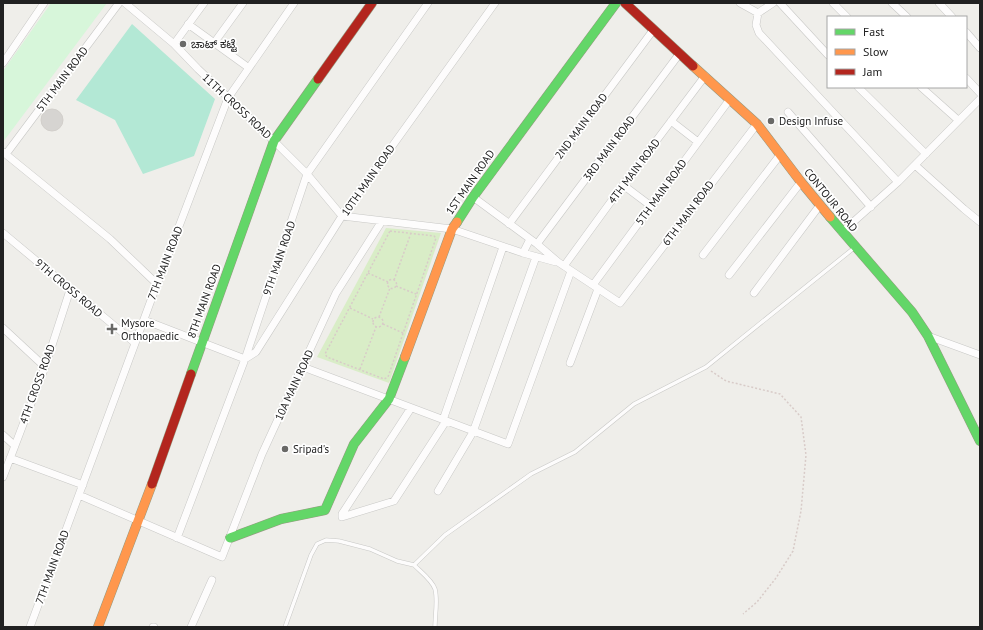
<svg xmlns="http://www.w3.org/2000/svg" width="983" height="630" font-family="'PT Sans','Noto Sans Kannada',sans-serif">
<style>
.grass{fill:#d9edc7}
.park{fill:#d7f6da}
.pitch{fill:#b3e8d5}
.building{fill:#d6d4d1;stroke:#d2cfcb}
.lines{fill:none;stroke-linecap:round;stroke-linejoin:round}
.lane-casing{stroke:#c8c8c6;stroke-width:4.5}
.street-casing{stroke:#c8c8c6;stroke-width:8}
.fast-casing{stroke:#969a80;stroke-width:10}
.slow-casing{stroke:#969a80;stroke-width:10}
.jam-casing{stroke:#969a80;stroke-width:10}
.path{stroke:#d8cbc8;stroke-width:1.5;stroke-dasharray:2 2;stroke-linecap:butt}
.lane{stroke:#fdfcfc;stroke-width:3.5}
.street{stroke:#fdfcfc;stroke-width:7}
.fast{stroke:#63d668;stroke-width:9}
.slow{stroke:#ff974d;stroke-width:9}
.jam{stroke:#b3261e;stroke-width:9}
.poi-dot{fill:#696967;stroke:#fff;stroke-width:1.5}
.labels{text-anchor:middle;stroke-width:3.5;stroke-linejoin:round;paint-order:stroke}
.poi-label{font-size:11px;fill:#212121;stroke:#fff;text-anchor:start}
.street-label{font-size:11px;fill:#212121;stroke:#fff}
</style>
<rect width="100%" height="100%" fill="#efeeea"/>
<path class="grass" d="M386 228 441 233 389 383 317 357Z"/>
<path class="park" d="M51 3H107L3 142V71Z"/>
<path class="pitch" d="M132 24 215 99 194 156 143 174 115 120 76 100Z"/>
<path class="building" d="M41 120a11 11 0 1 1 22 0a11 11 0 1 1-22 0Z"/>
<g class="lines">
<g class="lane-casing">
<path id="lane" d="M414 565C421 572 432 580 435 589 438 600 435 615 435 627
M285 627 311 555 317 544 326 540 339 541 370 549 397 561 414 565 445 535 531 474 575 452 634 404 706 367 854 248"/>
</g>
<g class="street-casing">
<path id="street" d="M125 3 174 44 198 69 274 141 307 174 342 216
M740 3 758 13 773 3
M780 3 828 55
M833 3 847 17
M892 3 907 17
M939 3 952 17
M758 13 756 25 759 33 898 182
M188 24 249 68
M966 32 980 48
M214 43 243 3
M174 44 204 3
M3 63 44 3
M966 78 980 93
M858 87 926 154
M921 87 958 120
M788 112 871 207
M671 121 698 142
M3 152 110 239 157 284
M6 154 119 3
M915 165 964 209 980 222
M623 185 651 206
M473 197 537 244 558 262 620 303 757 124
M342 216 452 229 523 253 556 262
M509 224 654 29
M842 232 898 182 980 99
M3 233 135 343
M537 244 680 53
M523 253 530 239
M703 255 780 155
M564 266 623 185 705 76
M729 275 801 182
M593 285 730 99
M754 293 820 205
M144 320 245 359 256 352 342 216 495 3
M3 328 45 367
M928 336 980 355
M570 363 598 289
M303 367 508 444 571 271
M411 408 342 514V517L394 501 446 421
M443 420 503 247
M3 435 14 445
M10 458 83 485
M3 477 45 367 70 290
M438 491 473 432 536 257
M79 495 222 557 262 454 336 293 382 221
M177 538 245 359 307 174 428 3
M30 627 157 284 228 98 294 3
M153 627H154
M191 627 212 580"/>
</g>
<g class="fast-casing">
<path id="fast" d="M830 217 912 312 928 336 980 441
M457 222 473 197 616 3
M191 374 274 141 318 79
M230 538 281 519 325 510 354 444 389 399 405 357"/>
</g>
<g class="slow-casing">
<path id="slow" d="M693 66 757 124 801 182 830 217
M405 357 452 229 457 222
M98 627 152 484"/>
</g>
<g class="jam-casing">
<path id="jam" d="M625 3 693 66
M318 79 372 3
M152 484 191 374"/>
</g>
<path class="path" d="M390 231 434 236 436 238 388 377 384 379 327 357 325 354Z
M368 273 388 282
M387.5 284a4.5 4.5 0 1 1 9 0a4.5 4.5 0 1 1-9 0Z
M394 280 411 233
M396 286 416 294
M350 308 373 319
M373 322a5 5 0 1 1 10 0a5 5 0 1 1-10 0Z
M379 317 390 288
M383 324 403 333
M360 369 376 327
M711 371 726 381 780 394 801 417 806 455 801 511 793 551 776 578 757 602 743 614"/>
<use href="#lane" class="lane"/>
<use href="#street" class="street"/>
<use href="#fast" class="fast"/>
<use href="#slow" class="slow"/>
<use href="#jam" class="jam"/>
</g>
<g class="poi-dot">
<circle cx="183" cy="44" r="4"/>
<circle cx="771" cy="121" r="4"/>
<path d="M110 323h4v4h4v4h-4v4h-4v-4h-4v-4h4z"/>
<circle cx="285" cy="449" r="4"/>
</g>
<g class="labels">
<g class="poi-label">
<text x="191" y="48">ಚಾಟ್ ಕಟ್ಟೆ</text>
<text x="779" y="125">Design Infuse</text>
<text x="121" y="327">Mysore<tspan x="121" dy="13">Orthopaedic</tspan></text>
<text x="293" y="453">Sripad's</text>
</g>
<g class="street-label">
<text transform="translate(62 79) rotate(-53)" y="4">5TH MAIN ROAD</text>
<text transform="translate(237 106) rotate(43)" y="4">11TH CROSS ROAD</text>
<text transform="translate(581 126) rotate(-53)" y="4">2ND MAIN ROAD</text>
<text transform="translate(609 148) rotate(-53)" y="4">3RD MAIN ROAD</text>
<text transform="translate(634 171) rotate(-53)" y="4">4TH MAIN ROAD</text>
<text transform="translate(368 180) rotate(-55)" y="4">10TH MAIN ROAD</text>
<text transform="translate(470 182) rotate(-55)" y="4">1ST MAIN ROAD</text>
<text transform="translate(661 192) rotate(-54)" y="4">5TH MAIN ROAD</text>
<text transform="translate(831 200) rotate(51)" y="4">CONTOUR ROAD</text>
<text transform="translate(688 213) rotate(-53)" y="4">6TH MAIN ROAD</text>
<text transform="translate(279 258) rotate(-71)" y="4">9TH MAIN ROAD</text>
<text transform="translate(165 263) rotate(-69)" y="4">7TH MAIN ROAD</text>
<text transform="translate(69 288) rotate(40)" y="4">9TH CROSS ROAD</text>
<text transform="translate(204 301) rotate(-70)" y="4">8TH MAIN ROAD</text>
<text transform="translate(37 384) rotate(-70)" y="4">4TH CROSS ROAD</text>
<text transform="translate(294 385) rotate(-65)" y="4">10A MAIN ROAD</text>
<text transform="translate(52 567) rotate(-70)" y="4">7TH MAIN ROAD</text>
</g>
</g>
<rect width="983" height="630" fill="none" stroke="#212121" stroke-width="8"/>
<rect x="827" y="16" width="140" height="72" fill="#ffffff" stroke="#a6a6a6"/>
<rect x="835" y="29" width="20" height="6" fill="#63d668" stroke="#a6a6a6"/>
<text x="863" y="36" font-size="12" fill="#212121">Fast</text>
<rect x="835" y="49" width="20" height="6" fill="#ff974d" stroke="#a6a6a6"/>
<text x="863" y="56" font-size="12" fill="#212121">Slow</text>
<rect x="835" y="69" width="20" height="6" fill="#b3261e" stroke="#a6a6a6"/>
<text x="863" y="76" font-size="12" fill="#212121">Jam</text>
</svg>
